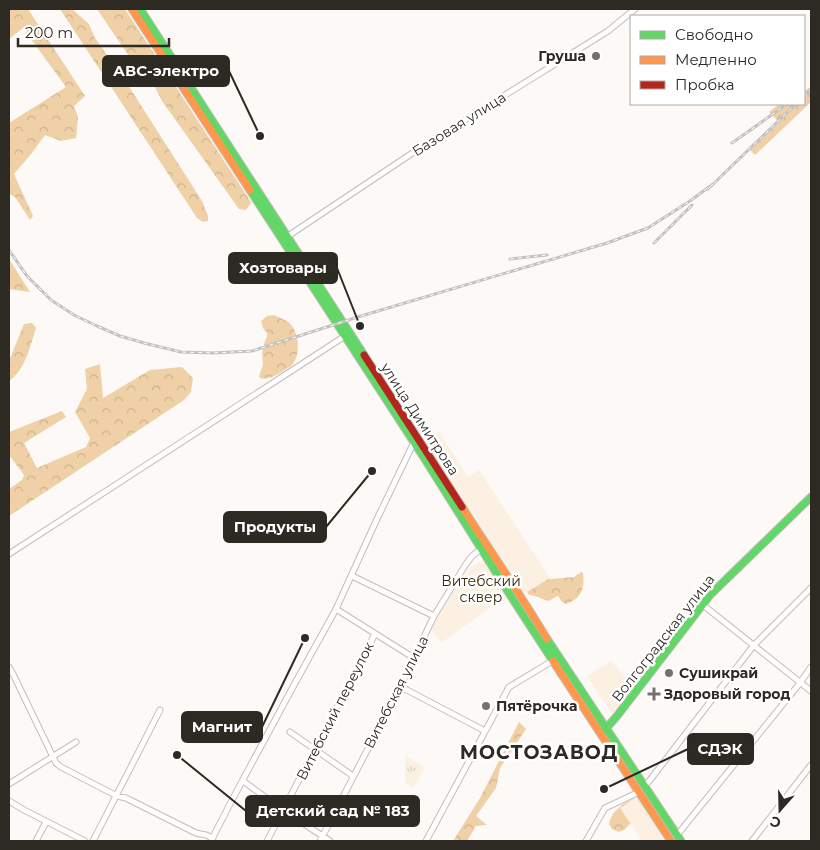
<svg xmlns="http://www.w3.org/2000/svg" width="820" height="850" font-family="Montserrat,sans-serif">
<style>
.grass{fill:url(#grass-tufts)}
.forest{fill:url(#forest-crowns)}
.green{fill:#fbf0e2}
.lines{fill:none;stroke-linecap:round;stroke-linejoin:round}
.street-casing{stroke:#c2beba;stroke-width:7}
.fast-casing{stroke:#c2beba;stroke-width:9}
.slow-casing{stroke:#c2beba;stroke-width:9}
.jam-casing{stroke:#c2beba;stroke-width:9}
.street{stroke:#fffefe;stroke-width:5}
.fast{stroke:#63d668;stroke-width:7}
.slow{stroke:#ff974d;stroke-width:7}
.jam{stroke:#b3261e;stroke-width:7}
.rail-casing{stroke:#c3c2c0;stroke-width:3}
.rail{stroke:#fff;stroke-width:1;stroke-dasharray:4;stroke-linecap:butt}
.poi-dot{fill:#75726d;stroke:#fff;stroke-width:2}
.labels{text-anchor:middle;stroke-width:5;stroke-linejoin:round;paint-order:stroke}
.poi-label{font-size:14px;font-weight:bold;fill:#2d2923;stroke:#fff;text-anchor:start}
.street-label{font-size:14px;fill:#2d2923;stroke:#fff}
.park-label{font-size:14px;fill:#3d2706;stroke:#fff}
.district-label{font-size:19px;font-weight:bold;letter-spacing:1px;fill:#2d2923;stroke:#fff}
.leader{fill:none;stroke:#2d2923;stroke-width:2}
.callout-dot{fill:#2d2923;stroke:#fff;stroke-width:2}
.callout{fill:#2d2923;stroke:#2d2923;stroke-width:2}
.callout-label{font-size:15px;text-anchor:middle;font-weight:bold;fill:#fff}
</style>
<defs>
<pattern id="grass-tufts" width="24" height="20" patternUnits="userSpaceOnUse" patternTransform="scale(1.25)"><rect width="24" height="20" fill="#fbf0e2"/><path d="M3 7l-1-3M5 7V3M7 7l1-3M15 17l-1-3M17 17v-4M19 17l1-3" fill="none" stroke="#d7cec2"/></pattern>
<pattern id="forest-crowns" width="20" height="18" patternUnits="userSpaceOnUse" patternTransform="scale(1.25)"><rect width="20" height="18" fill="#efd0a7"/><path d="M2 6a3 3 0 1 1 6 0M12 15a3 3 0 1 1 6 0" fill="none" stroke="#cdb38f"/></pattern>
</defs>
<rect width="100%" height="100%" fill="#fcf9f6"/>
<path class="grass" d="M405 755 425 768 414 787 405 783Z"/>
<path class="forest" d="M9 9H28L85 96 74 106 78 117 76 138 61 141 45 135 31 154 14 174 33 216 30 220 15 197 9 194V123L66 87 23 28 9 39Z
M60 9H72L89 24 95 38 126 82 202 201 208 216V221L203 222 197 218Z
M97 9H125L249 199 251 203 246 210 239 209 162 101 154 85 131 59Z
M811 87V102L755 155 750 150 779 122 769 112 779 104H804V91Z
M9 259 30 292 9 289Z
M274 315C280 318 289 321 292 326 299 336 301 356 291 366 283 371 270 381 260 378L259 376 263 365 262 353 265 341 267 337V333L263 328 261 321 267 316Z
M32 323 36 328C30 346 26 369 9 381V361L24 324Z
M100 364 103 398 150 370 182 367 193 378 191 392 184 400 9 516V489L22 480 24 475 9 455V432L62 411 66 417 24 443 37 468 86 447 90 438 75 412 87 389 85 369Z
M581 572 583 573C585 589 581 599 566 604L562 602 558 596 548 601 535 596 529 595 525 587 546 576 550 579 574 577Z
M519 722 526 729 500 768 496 788 476 816 487 825 476 826 467 841H453L480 798Z
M637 799 664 841 637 824H630L624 830 619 832 612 829 609 824C611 812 625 800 637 799Z"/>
<path class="green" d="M440 433 468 477 479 470 550 578 524 594 425 443Z
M480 562H487L510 595 508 599H503L498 602 441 643 430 627 472 566Z
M611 661 628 680 634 689 620 707 611 713 587 676Z
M636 798 664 841H642L620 808Z"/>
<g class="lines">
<g class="street-casing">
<path id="street" d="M285 238 420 148 608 31 635 9
M9 554 285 375 345 336
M352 576 434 616
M703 605 811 691
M336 609 414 658
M9 667 14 676 56 763 61 767 117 796 126 798 196 833 206 835 213 838
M400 687 407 690 485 731
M290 732 353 776
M243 781 283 810 330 841
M9 784 76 742
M644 786 650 780 754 645 811 588
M9 801 24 810 85 841
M677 835 682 829 800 683 811 667
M36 841 46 822
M93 841 160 710
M211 841 232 800 294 685 336 609 377 519 414 442
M267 841 375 634
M320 841 400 687 434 616 466 564 472 556 481 549
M426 841 509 687 554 660
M586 841 605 808 639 792
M752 841 811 765"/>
</g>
<g class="fast-casing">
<path id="fast" d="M140 9 364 355
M250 190 423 456 514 601 553 661
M547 639 681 841
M603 732 617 716 710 595 811 497"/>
</g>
<g class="slow-casing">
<path id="slow" d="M132 9 250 190
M462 507C490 551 520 594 547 639
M553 661 671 841"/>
</g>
<g class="jam-casing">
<path id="jam" d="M364 355 462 507"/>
</g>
<use href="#street" class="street"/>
<use href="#fast" class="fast"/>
<use href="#slow" class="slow"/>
<use href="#jam" class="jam"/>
<g class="rail-casing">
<path id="rail" d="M804 97 811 89
M732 143 787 104
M708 189 796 104
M654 243 692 205
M9 250 27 276 51 300 74 315 97 326 120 336 144 343 181 352 213 353 252 351 361 316 607 243 648 228 690 201 713 184
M510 259 547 255"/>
</g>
<use href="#rail" class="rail"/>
</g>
<g class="poi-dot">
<circle cx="596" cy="56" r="5"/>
<circle cx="669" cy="673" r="5"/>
<path d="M651.5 686.5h5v5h5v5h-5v5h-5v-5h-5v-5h5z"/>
<circle cx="486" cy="706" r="5"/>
</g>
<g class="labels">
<g class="poi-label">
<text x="586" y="61" text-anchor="end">Груша</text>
<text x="679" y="678">Сушикрай</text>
<text x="664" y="699">Здоровый город</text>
<text x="496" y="711">Пятёрочка</text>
</g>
<g class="street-label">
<text transform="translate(459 124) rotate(-32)" y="5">Базовая улица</text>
<text transform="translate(420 419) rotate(57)" y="5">улица Димитрова</text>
<text transform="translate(663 638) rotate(-52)" y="5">Волгоградская улица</text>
<text transform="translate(396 692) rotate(-63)" y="5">Витебская улица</text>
<text transform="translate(335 711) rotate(-63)" y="5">Витебский переулок</text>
</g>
<g class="park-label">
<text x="481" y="586">Витебский<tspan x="481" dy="16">сквер</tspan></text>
</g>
<g class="district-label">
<text x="539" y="759">МОСТОЗАВОД</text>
</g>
</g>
<path class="leader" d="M260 136L229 71M360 326L337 268M372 471L326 527M305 638L262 727M604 789L688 749M177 755L246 811"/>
<g class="callout-dot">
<circle cx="260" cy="136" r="5"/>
<circle cx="360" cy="326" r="5"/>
<circle cx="372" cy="471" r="5"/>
<circle cx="305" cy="638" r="5"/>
<circle cx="604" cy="789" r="5"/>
<circle cx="177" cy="755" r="5"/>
</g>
<g class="callout">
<rect x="103" y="56" width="126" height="30" rx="5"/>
<rect x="229" y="253" width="108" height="30" rx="5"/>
<rect x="224" y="512" width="102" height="30" rx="5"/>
<rect x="182" y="712" width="80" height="30" rx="5"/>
<rect x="688" y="734" width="65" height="30" rx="5"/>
<rect x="246" y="796" width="173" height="30" rx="5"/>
</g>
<g class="callout-label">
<text x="166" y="76">АВС-электро</text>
<text x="283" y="273">Хозтовары</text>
<text x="275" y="532">Продукты</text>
<text x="222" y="732">Магнит</text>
<text x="720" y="754">СДЭК</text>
<text x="333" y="816">Детский сад № 183</text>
</g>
<rect width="820" height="850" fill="none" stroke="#2d2923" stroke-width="20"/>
<rect x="630" y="15" width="175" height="90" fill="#ffffff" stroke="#aba9a7"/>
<rect x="640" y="31" width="25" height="8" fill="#63d668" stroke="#aba9a7"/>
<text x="675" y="40" font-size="15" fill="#2d2923">Свободно</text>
<rect x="640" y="56" width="25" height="8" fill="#ff974d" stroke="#aba9a7"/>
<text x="675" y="65" font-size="15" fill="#2d2923">Медленно</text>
<rect x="640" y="81" width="25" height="8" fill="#b3261e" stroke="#aba9a7"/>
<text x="675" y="90" font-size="15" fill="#2d2923">Пробка</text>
<g transform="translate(780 810) rotate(200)" stroke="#ffffff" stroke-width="4" paint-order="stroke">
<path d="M0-4L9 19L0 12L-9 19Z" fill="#2d2923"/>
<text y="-8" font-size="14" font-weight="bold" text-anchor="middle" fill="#2d2923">С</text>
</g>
<path d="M18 38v8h151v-8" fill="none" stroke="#2d2923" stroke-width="2.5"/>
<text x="25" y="38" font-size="15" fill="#2d2923" stroke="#ffffff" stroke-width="4" paint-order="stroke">200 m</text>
</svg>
